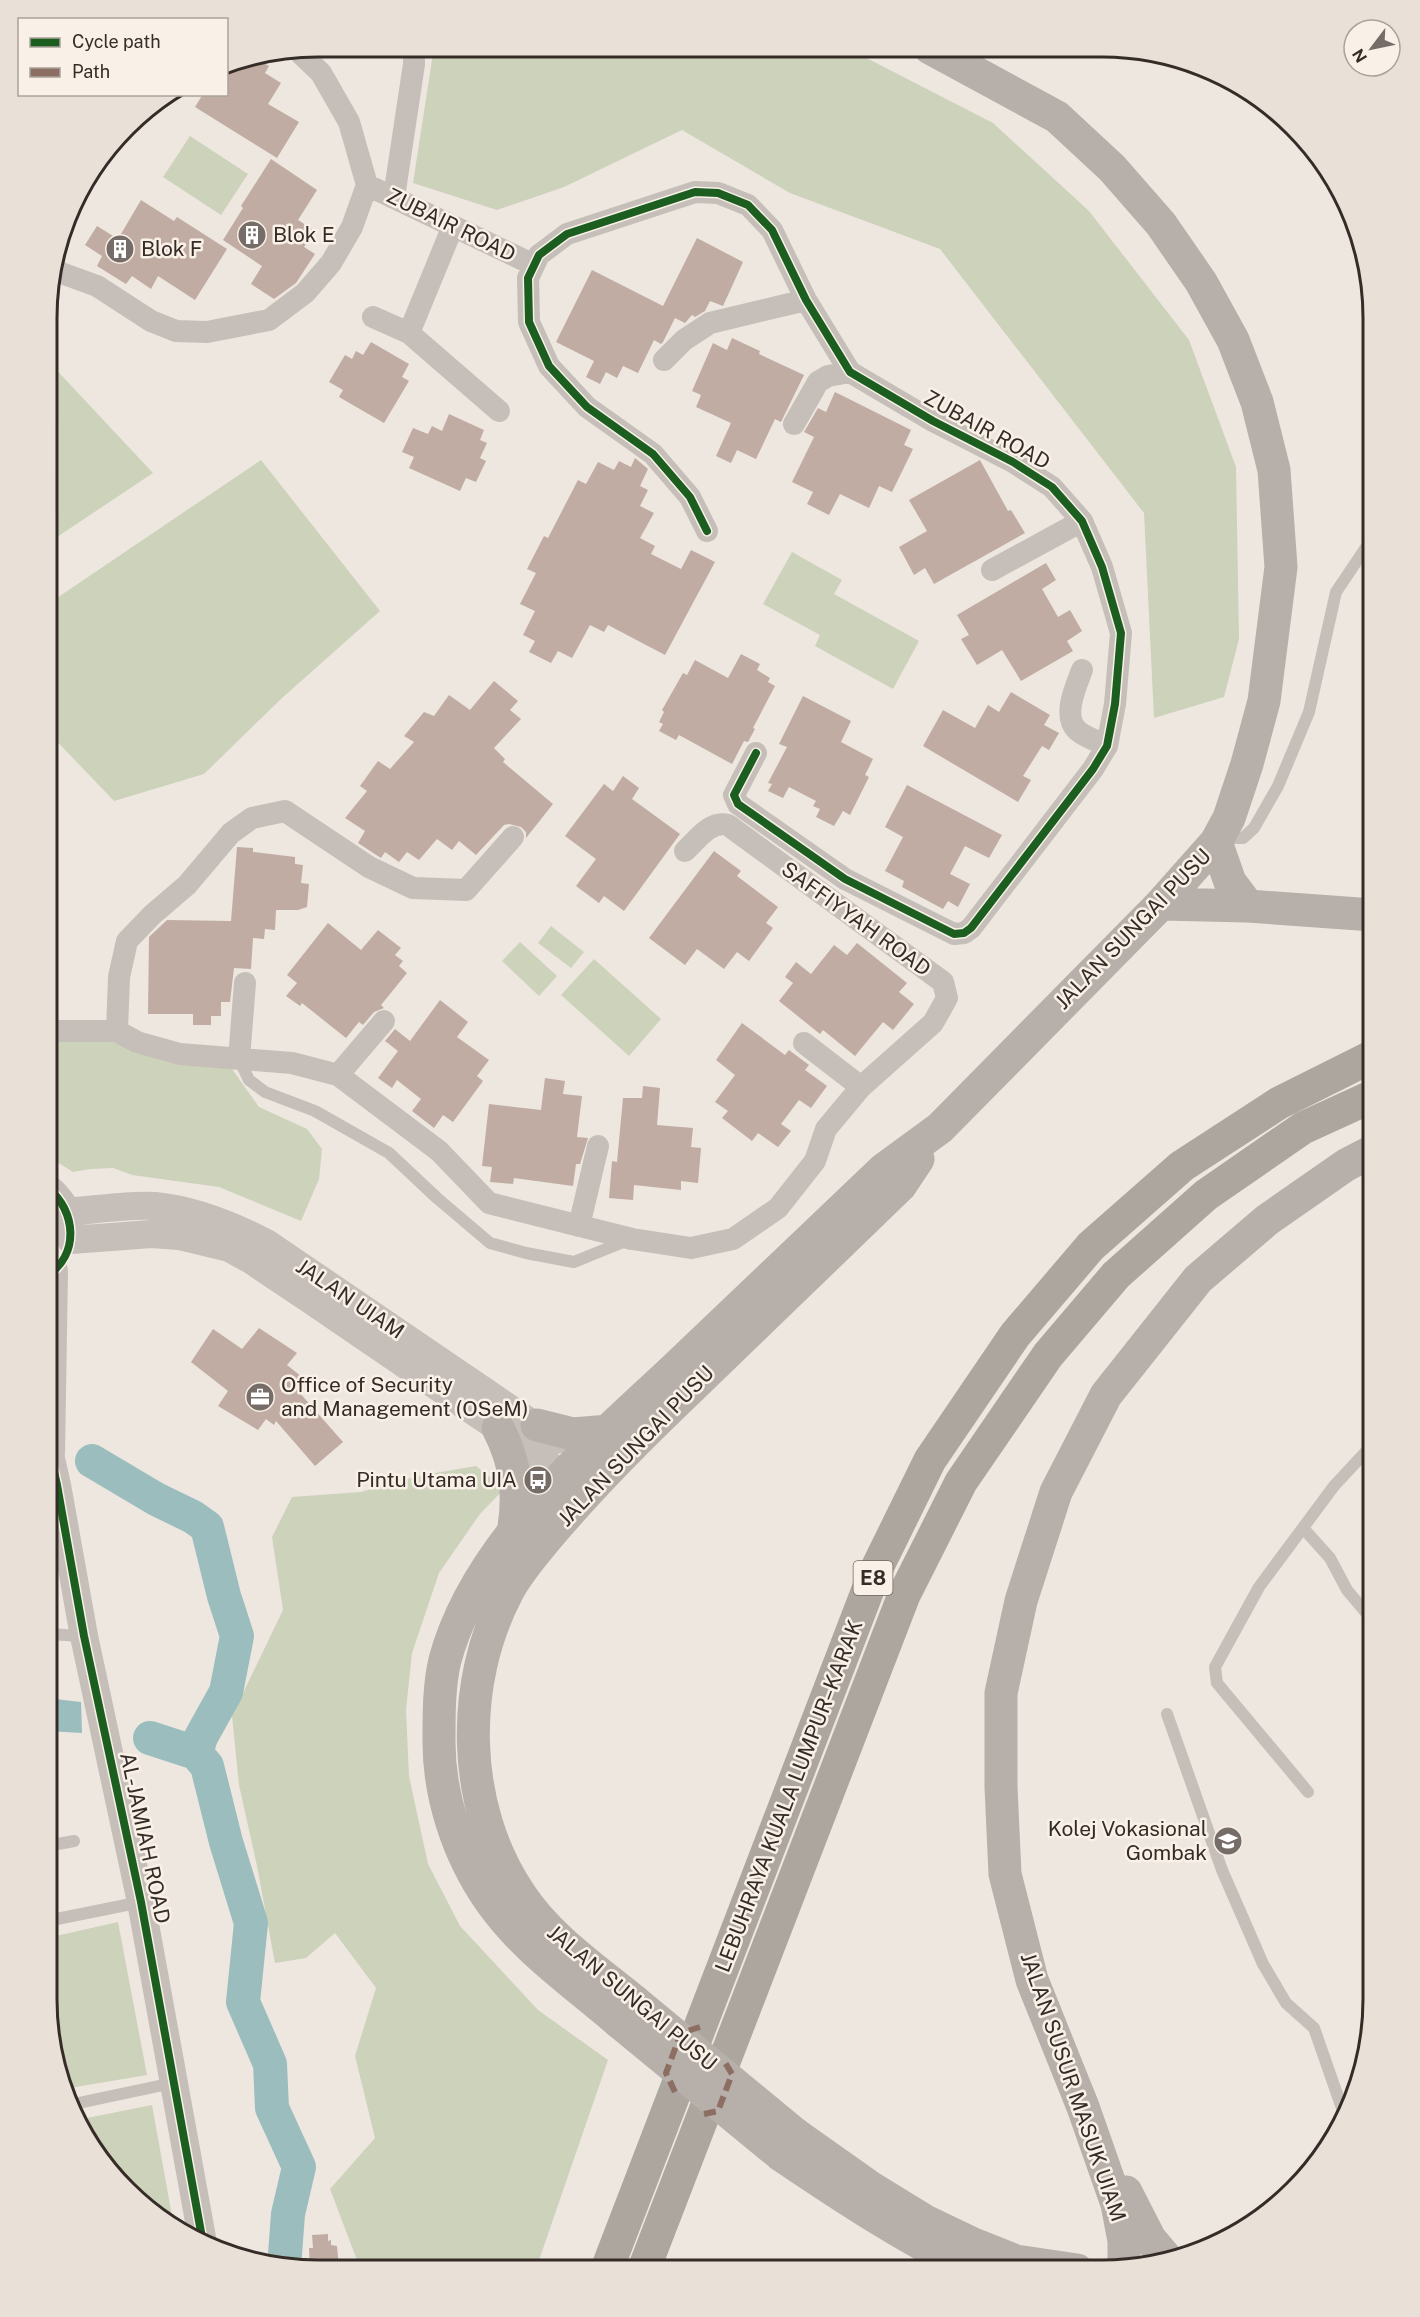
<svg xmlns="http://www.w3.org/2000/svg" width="1420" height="2317" font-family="'Public Sans',sans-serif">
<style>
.green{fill:#cdd2ba}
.water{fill:#9cbdbe}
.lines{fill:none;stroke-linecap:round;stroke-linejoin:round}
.river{stroke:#9cbdbe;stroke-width:34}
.building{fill:#c0aca2}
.service{stroke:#c6bfb9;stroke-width:12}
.minor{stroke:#c6bfb9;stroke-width:22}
.tertiary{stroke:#c6bfb9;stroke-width:28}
.secondary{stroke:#b6afaa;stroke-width:33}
.motorway{stroke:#aca69f;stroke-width:33}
.secondary-bridge{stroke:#b6afaa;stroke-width:33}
.quiet{stroke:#8d6e63;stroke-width:6;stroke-dasharray:12 6;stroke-linecap:butt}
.cycleway-casing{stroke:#f9f1e7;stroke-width:11}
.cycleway{stroke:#1b5e20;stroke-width:8}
.labels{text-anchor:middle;stroke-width:5;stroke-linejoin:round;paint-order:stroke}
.shield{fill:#f9f1e7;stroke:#706761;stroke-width:1.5}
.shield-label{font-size:20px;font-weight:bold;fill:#362c27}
.street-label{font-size:21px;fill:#362c27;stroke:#f9f1e7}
.poi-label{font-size:21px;fill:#362c27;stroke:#f9f1e7;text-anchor:start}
.rim{fill:none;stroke:#362c27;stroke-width:3}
</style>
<rect width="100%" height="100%" fill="#ede7e0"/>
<path class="green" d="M434 47 847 48 993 123 1089 211 1189 340 1236 467 1239 639 1224 697 1154 718 1144 513 940 249 790 193 682 130 564 187 497 210 413 183Z
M190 136 248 174 221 215 163 177Z
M49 362 153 473 48 543Z
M261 460 380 611 282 698 204 774 114 801 48 732V604Z
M792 552 842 580 834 594 919 641 893 689 815 646 820 635 763 604Z
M551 926 584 952 571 968 538 943Z
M520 942 557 976 539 996 502 961Z
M594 959 661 1019 629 1056 561 995Z
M114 1039 230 1066 259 1107 307 1129 322 1149 319 1179 301 1221 219 1187 132 1175 113 1168 90 1169 73 1172 57 1162 48 1146V1041L85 1042Z
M476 1466 504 1489 480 1514 439 1573 412 1653 406 1710 409 1776 428 1864 460 1926 538 2010 608 2060 536 2269 360 2268 330 2189 375 2138 355 2056 376 1988 335 1933 306 1958 275 1963 257 1866 239 1785 232 1716 283 1610 272 1537 292 1497 361 1492 418 1476Z
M118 1922 147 2075 64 2089 47 1999V1938Z
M152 2105 174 2227 153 2215 104 2165 77 2120Z"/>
<path class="water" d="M47 1698 81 1702 82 1733 47 1731Z"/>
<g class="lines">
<path class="river" d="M92 1461 156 1499 193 1517 207 1527 224 1596 237 1636 226 1692 201 1737 196 1753 207 1766 226 1842 251 1923 243 2002 270 2064 272 2108 299 2167 288 2214 284 2268
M150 1738 196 1753"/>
</g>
<path class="building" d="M256 59 269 66 265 73 281 83 268 104 299 122 277 158 195 107 203 94H226V65Z
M271 159 317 190 298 220 315 231 304 247 315 254 296 283 274 299 251 284 262 266 223 240 243 208 241 206Z
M141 200 174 221 177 217 227 249 195 300 158 276 151 289 132 276 126 284 97 266 102 256 85 245 97 226 118 239Z
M697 238 743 262 723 306 710 301 705 311 695 317 692 315 685 323 675 318 663 342 661 344 654 340 638 373 623 366 617 378 606 372 600 384 586 377 594 361 556 342 592 270 663 306Z
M732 338 760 351 759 354 804 375 781 422 775 419 756 459 737 450 731 463 716 456 731 423 696 407 701 395 692 391 713 343 727 350Z
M371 342 409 364 402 377 409 381 384 423 339 397 343 390 329 382 345 355 352 359 356 351 363 355Z
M835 392 911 430 904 445 913 449 892 492 879 486 869 508 840 494 829 515 807 504 813 492 792 482 814 437 804 432 818 408 826 412Z
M449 414 484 430 480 440 487 443 480 458 486 461 476 482 466 478 460 491 409 468 414 457 402 452 413 428 428 434 432 426 442 431Z
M635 458 648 469 640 486 648 490 640 506 654 513 640 538 655 546 651 554 681 569 691 550 715 562 665 655 608 625 604 632 590 625 572 658 558 651 551 663 529 652 535 641 523 635 535 611 520 604 536 573 527 569 544 536 548 538 578 480 586 484 598 462 614 470 619 461 631 467Z
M980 460 1008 511 1011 510 1025 533 934 584 925 568 914 575 899 547 927 531 909 500Z
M1046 563 1056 580 1042 589 1058 617 1070 610 1082 631 1067 641 1073 651 1021 681 1002 650 977 665 961 639 969 635 957 615Z
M741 654 760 664 757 670 770 678 768 682 775 686 753 728 755 729 748 742 744 741 732 764 679 735 676 740 659 731 663 724 659 722 664 712 662 710 683 673 687 675 695 660 728 678Z
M494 681 518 701 510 710 521 719 494 748 505 759 503 762 553 804 526 838V832L521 827 509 824 504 825 476 855 459 841 452 850 437 839 419 860 407 852 399 862 385 852 381 858 358 843 365 831 345 818 367 791 360 786 378 761 390 769 414 742 404 736 424 712 434 716 449 695 470 710Z
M1011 692 1050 715 1044 725 1059 733 1049 750 1042 746 1023 776 1031 780 1018 802 923 746 943 710 975 728 988 705 999 712Z
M803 696 851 721 841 742 873 759 865 775 869 777 850 815 843 811 834 826 816 817 820 809 813 806 816 801 789 787 783 798 768 791 772 784 768 783 787 747 779 744Z
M623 776 639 788 632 799 680 834 624 911 604 896 599 903 576 886 596 859 565 836 604 784 613 791Z
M907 785 1002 835 989 858 965 846 950 874 970 884 958 907 948 901 943 909 902 887 904 881 885 871 903 837 885 827Z
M237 847 253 848V852L295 857V864L303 865 301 883 309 884 307 907 298 910H276L275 930 265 929 264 939 253 938 251 969 234 968 230 1002H221V1016H211V1025H193V1014H148L149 937 167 920 231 921Z
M714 851 741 871 737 876 778 907 766 923 773 928 749 961 737 952 724 969 697 949 685 965 649 938Z
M328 923 361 950 378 930 401 948 395 955 403 961 399 966 407 973 381 1005 384 1008 374 1012 363 1025 359 1022 346 1038 302 1003 300 1006 286 996 297 983 287 975Z
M857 943 907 983 899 992 914 1004 893 1030 883 1022 855 1056 823 1030 820 1034 779 1001 793 983 785 977 796 962 811 974 834 945 847 955Z
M440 1000 468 1022 457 1037 489 1060 477 1076 483 1081 453 1122 443 1115 434 1128 412 1111 421 1099 397 1080 392 1088 378 1078 398 1051 385 1041 395 1029 410 1041Z
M742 1023 785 1055 789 1050 809 1065 805 1070 827 1086 811 1108 799 1100 781 1124 791 1131 778 1147 758 1133 752 1141 722 1118 728 1111 715 1102 735 1075 716 1060Z
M545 1078 565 1081 563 1094 582 1096 577 1137 588 1138 580 1164H576L573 1186 514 1178 513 1184 490 1182 492 1167 482 1166 489 1104 541 1110Z
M643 1086 660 1088 657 1125 693 1128 691 1147 701 1148 698 1183 681 1181V1190L634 1185 633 1200 609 1198 612 1161 617 1162 623 1098H642Z
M259 1328 297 1353 287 1365 307 1381 299 1392 343 1442 315 1466 276 1421 274 1425 266 1419 258 1430 218 1406 228 1391 191 1362 213 1329 242 1349Z
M328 2234V2241L331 2240V2245L337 2246 339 2268H310L309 2248H313L312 2235Z"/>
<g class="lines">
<path class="service" d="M1223 838H1243L1254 828 1278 786 1309 712 1336 592 1373 537
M239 1059 249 1080 265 1092 315 1111 389 1153 437 1198 490 1243 526 1253 574 1262 628 1240
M1303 1528 1330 1558 1347 1590 1373 1621
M47 1634 84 1636
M1167 1714 1222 1870 1263 1964 1286 2003 1314 2028 1344 2114
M1308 1792 1217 1683 1215 1667 1259 1587 1334 1486 1373 1444
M47 1846 74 1841
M47 1921 141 1902
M69 2105 173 2083"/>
<path class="minor" d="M367 185 534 265
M394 197 414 64V47
M53 270 97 286 151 321 176 331 207 332 269 320 305 293 331 263 352 227 367 185 349 122 321 73 298 51
M373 317 409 333 499 411
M409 333 453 226
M664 360 684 340 710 323 806 300
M794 424 818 382 828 376 850 372
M707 531 690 497 653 454 587 407 549 366 529 322 528 278 539 255 567 234 695 192 718 193 748 205 772 230 806 300 850 372 933 421 1013 462 1052 487 1082 521 1102 567 1121 633 1115 704 1107 746 1093 769 971 928 964 933 954 934 845 879 738 804 734 795 756 753
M992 570 1082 521
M1082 670C1076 686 1062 716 1077 730 1084 737 1098 741 1107 746
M48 1031H117L137 1042 180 1054 292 1063 338 1075 439 1151 489 1203 632 1239 691 1248 733 1239 778 1208 815 1161 826 1129 861 1087 933 1023 947 998 943 982 728 825C710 820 697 840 685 851
M117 1031 119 977 127 941 152 915 187 885 231 833 252 818 285 811 369 867 413 888 466 890 513 837
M804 1043 861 1087
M239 1059 245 983
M338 1075 384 1021
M579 1226 598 1146"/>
<path class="tertiary" d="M48 1188C61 1199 70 1211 71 1229
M67 1212C93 1210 129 1204 155 1206 195 1210 232 1225 268 1244L556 1440
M71 1240 151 1234 179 1236 229 1248 251 1260 309 1299 498 1428 582 1489
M47 1441 57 1485 84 1636 141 1902 203 2243
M51 1453 54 1271"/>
<path class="secondary" d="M1216 842 1230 882 1248 906
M1161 904 1248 906 1373 915
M537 1425 573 1434 609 1431
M498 1428C516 1463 520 1495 513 1533
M634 2001C594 1968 549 1938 520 1894 461 1807 459 1683 508 1591 519 1570 537 1550 552 1532 587 1491 624 1453 663 1415 742 1339 821 1262 900 1186L918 1159
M619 2022C575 1984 525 1950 491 1902 458 1855 438 1795 439 1737 439 1712 439 1685 445 1660 476 1544 588 1450 673 1370 743 1303 813 1236 884 1169L940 1128 1161 904 1216 842 1229 818 1247 764 1264 701 1281 567 1274 470 1257 402 1233 340 1201 282 1161 224 1112 168 1057 117 930 48
M795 2134 870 2187 927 2222 971 2243 1016 2261 1077 2270
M781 2155C843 2197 904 2237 971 2270
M1126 2192 1150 2239 1166 2258
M1124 2266V2241L1117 2204 1083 2107 1032 1980 1005 1874 1001 1787V1693L1021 1601 1056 1492 1106 1395 1198 1279 1267 1220 1346 1165 1373 1151"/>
<path class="motorway" d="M607 2269 874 1574 930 1460 1015 1335 1091 1246 1182 1166 1279 1103 1373 1056
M644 2269 904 1595 961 1482 1048 1355 1116 1275 1206 1195 1303 1128 1373 1096"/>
<path class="secondary-bridge" d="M634 2001 795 2134
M619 2022 781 2155"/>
<path class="quiet" d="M675 2092 666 2073 681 2033 700 2027
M704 2114 718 2111 732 2074 724 2061"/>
<g class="cycleway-casing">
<path id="cycleway" d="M707 531 690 497 653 454 587 407 549 366 529 322 528 278 539 255 567 234 695 192 718 193 748 205 772 230 806 300 850 372 933 421 1013 462 1052 487 1082 521 1102 567 1121 633 1115 704 1107 746 1093 769 971 928 964 933 954 934 845 879 738 804 734 795 756 753
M47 1276C80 1254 76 1211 48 1188
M47 1441 57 1485 84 1636 141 1902 203 2243"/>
</g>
<use href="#cycleway" class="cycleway"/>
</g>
<defs>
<g id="building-disc" transform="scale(1.5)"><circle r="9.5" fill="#766d68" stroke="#f9f1e7"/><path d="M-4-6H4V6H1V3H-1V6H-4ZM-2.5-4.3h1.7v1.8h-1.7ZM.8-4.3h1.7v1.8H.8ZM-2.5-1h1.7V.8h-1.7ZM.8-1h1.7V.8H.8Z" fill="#fff"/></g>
<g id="office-disc" transform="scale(1.5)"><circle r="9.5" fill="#766d68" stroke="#f9f1e7"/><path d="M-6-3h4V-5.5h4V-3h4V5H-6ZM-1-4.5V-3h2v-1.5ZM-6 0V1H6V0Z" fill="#fff"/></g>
<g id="bus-disc" transform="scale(1.5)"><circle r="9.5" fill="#766d68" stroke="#f9f1e7"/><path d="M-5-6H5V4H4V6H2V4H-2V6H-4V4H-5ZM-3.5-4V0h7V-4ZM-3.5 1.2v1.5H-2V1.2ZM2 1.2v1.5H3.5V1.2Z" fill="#fff"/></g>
<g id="university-disc" transform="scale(1.5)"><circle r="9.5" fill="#766d68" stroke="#f9f1e7"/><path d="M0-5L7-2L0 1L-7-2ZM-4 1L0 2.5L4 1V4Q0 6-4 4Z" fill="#fff"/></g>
</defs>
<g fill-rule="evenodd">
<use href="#building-disc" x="252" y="235"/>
<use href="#building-disc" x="120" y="249"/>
<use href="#office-disc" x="260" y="1397"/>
<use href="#bus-disc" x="538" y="1480"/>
<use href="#university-disc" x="1228" y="1841"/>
</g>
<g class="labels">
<rect class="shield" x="853.5" y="1561" width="39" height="34" rx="4.5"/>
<g class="shield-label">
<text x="873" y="1585">E8</text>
</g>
<g class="street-label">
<text transform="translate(451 225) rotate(26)" y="7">ZUBAIR ROAD</text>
<text transform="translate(987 430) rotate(29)" y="7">ZUBAIR ROAD</text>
<text transform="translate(856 919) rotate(36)" y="7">SAFFIYYAH ROAD</text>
<text transform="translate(1133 929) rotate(-46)" y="7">JALAN SUNGAI PUSU</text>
<text transform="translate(350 1299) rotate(34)" y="7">JALAN UIAM</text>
<text transform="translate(636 1446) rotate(-46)" y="7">JALAN SUNGAI PUSU</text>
<text transform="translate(789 1796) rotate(-69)" y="7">LEBUHRAYA KUALA LUMPUR–KARAK</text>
<text transform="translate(145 1838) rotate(78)" y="7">AL-JAMIAH ROAD</text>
<text transform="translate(632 1998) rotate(40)" y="7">JALAN SUNGAI PUSU</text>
<text transform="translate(1073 2087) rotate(71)" y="7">JALAN SUSUR MASUK UIAM</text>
</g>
<g class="poi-label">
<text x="273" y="242">Blok E</text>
<text x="141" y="256">Blok F</text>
<text x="281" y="1392">Office of Security<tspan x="281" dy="24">and Management (OSeM)</tspan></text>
<text x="517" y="1487" text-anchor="end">Pintu Utama UIA</text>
<text x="1207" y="1836" text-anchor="end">Kolej Vokasional<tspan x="1207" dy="24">Gombak</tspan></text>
</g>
</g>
<path d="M0 0H1420V2317H0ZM318 57H1102A261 261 0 0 1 1363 318V1999A261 261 0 0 1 1102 2260H318A261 261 0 0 1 57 1999V318A261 261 0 0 1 318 57Z" fill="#e9e1d8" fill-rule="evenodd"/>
<path class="rim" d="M318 57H1102A261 261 0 0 1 1363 318V1999A261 261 0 0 1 1102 2260H318A261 261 0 0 1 57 1999V318A261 261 0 0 1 318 57Z"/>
<rect x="18" y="18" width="210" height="78" fill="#f9f1e7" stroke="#aba29a" stroke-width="1.5"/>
<rect x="30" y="38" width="30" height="9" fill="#1b5e20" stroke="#aba29a" stroke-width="1.5"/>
<text x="72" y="48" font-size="18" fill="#362c27">Cycle path</text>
<rect x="30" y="68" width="30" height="9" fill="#8d6e63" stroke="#aba29a" stroke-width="1.5"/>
<text x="72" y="78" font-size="18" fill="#362c27">Path</text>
<g transform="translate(1372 48) rotate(238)"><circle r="28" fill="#f9f1e7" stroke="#aba29a" stroke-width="1.5"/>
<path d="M0-4.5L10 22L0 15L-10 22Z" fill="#766d68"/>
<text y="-9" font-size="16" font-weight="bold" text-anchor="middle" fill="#362c27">N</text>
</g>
</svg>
